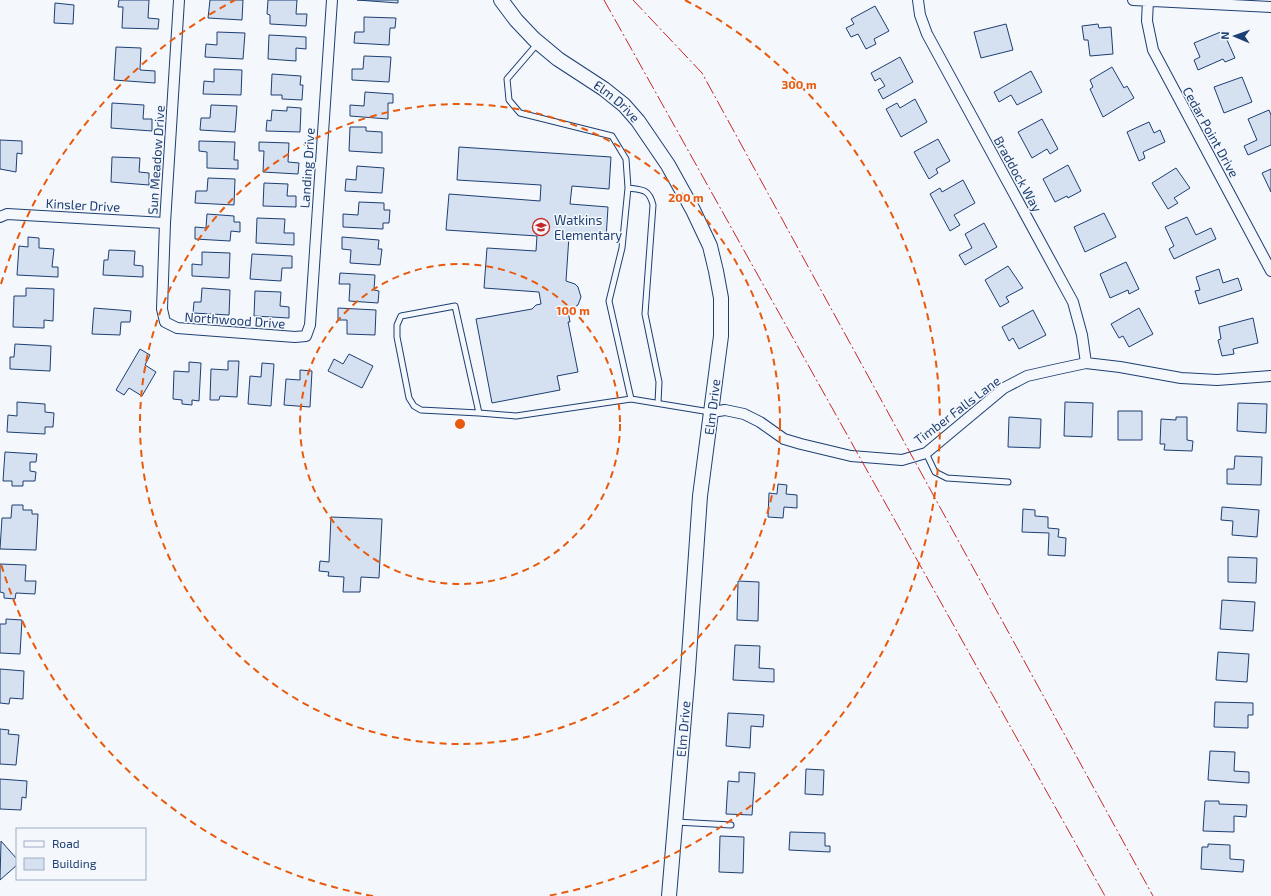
<svg xmlns="http://www.w3.org/2000/svg" width="1271" height="896" font-family="'Exo 2',sans-serif">
<style>
.building{fill:#d5e0f0;stroke:#1d3f73}
.lines{fill:none;stroke-linecap:round;stroke-linejoin:round}
.lane-casing{stroke:#1d3f73;stroke-width:7}
.street-casing{stroke:#1d3f73;stroke-width:12}
.secondary-casing{stroke:#1d3f73;stroke-width:16}
.lane{stroke:#f4f7fb;stroke-width:5}
.street{stroke:#f4f7fb;stroke-width:10}
.secondary{stroke:#f4f7fb;stroke-width:14}
.power{stroke:#c62828;stroke-width:1;stroke-dasharray:14 3 2 3;stroke-linecap:butt}
.ring{fill:none;stroke:#e8590c;stroke-width:2;stroke-dasharray:7 5}
.labels{text-anchor:middle;stroke-width:3;stroke-linejoin:round;paint-order:stroke}
.street-label{font-size:13px;fill:#1d3f73;stroke:#f4f7fb}
.poi-label{font-size:13px;fill:#1d3f73;stroke:#f4f7fb;text-anchor:start}
.centre{fill:#e8590c;stroke:#f4f7fb;stroke-width:2}
.ring-label{font-size:12px;text-anchor:middle;font-weight:bold;fill:#e8590c;stroke:#f4f7fb;stroke-width:3;stroke-linejoin:round;paint-order:stroke}
</style>
<rect width="100%" height="100%" fill="#f4f7fb"/>
<path class="building" d="M119 0H149L148 18 159 19 158 29 122 28 123 7H118Z
M210 0H243L242 20 208 18Z
M268 0H297L296 14H307L306 26 270 24V15L267 14Z
M357 0H398V3Z
M55 3 74 5 73 24 54 23Z
M875 6 889 31 874 39 876 44 866 49 858 34 851 37 846 28 854 24 851 19Z
M364 17 396 18 395 28H390L389 45 354 43 355 32H364Z
M1006 24 1013 50 981 58 974 32Z
M1098 24 1099 28 1111 27 1113 54 1090 56 1088 40H1084L1082 26Z
M1223 31 1235 58 1225 62 1223 59 1198 70 1194 60 1200 57 1194 43Z
M217 32 245 33 243 59 205 57 206 44 217 45Z
M269 35 306 37V49L296 48V61L268 59Z
M116 47 141 48 140 70 155 71V83L114 80Z
M364 56 391 57 389 82 352 80V69H363Z
M900 57 913 82 883 99 878 90 885 86 880 78 875 81 871 73Z
M1112 67 1124 88 1127 86 1134 98 1103 117 1090 89 1093 87 1090 80Z
M214 69 242 70 241 95 203 94 204 81 214 82Z
M1031 71 1042 92 1017 105 1011 95 999 102 994 92Z
M272 74 301 76 300 85H303L302 100 282 99V95H271Z
M1242 77 1252 102 1224 113 1214 87Z
M365 92 393 94V103H388V119L350 116V105L364 106Z
M915 99 927 122 901 137 886 109 897 103 900 108Z
M112 103 144 105 143 119H152V131L111 128Z
M211 105 237 106 235 132 200 130 201 118H210Z
M287 107 301 108 300 132 266 131 267 120 271 121 272 110 287 111Z
M1269 110 1271 115V145L1248 155 1244 146 1257 140 1248 119Z
M1042 119 1058 149 1050 154 1047 149 1032 158 1018 132Z
M1149 122 1154 133 1160 130 1165 142 1143 152 1145 158 1139 161 1127 132Z
M350 127H366V131L382 132V153L349 151Z
M938 139 950 161 936 169 938 173 929 179 914 152Z
M0 140 22 141V154L17 153 16 172 0 169Z
M199 141 235 142 234 160H238V169L207 168V152L199 151Z
M259 142 289 143 288 162 299 163 298 174 263 172 264 151H259Z
M459 147 611 157 609 189 572 186 570 204 608 207 606 239 569 236 566 281 575 284 578 287 581 297 578 305 568 311 570 322H568L578 372 557 376 560 390 492 403 476 319 532 309 536 305 541 304 539 292 484 288 487 248 536 251 537 236 446 230 449 194 540 201 541 185 457 180Z
M112 157 140 158 139 172 149 173V185L111 182Z
M1068 165 1081 191 1068 198 1067 196 1055 202 1043 179Z
M357 166 384 168 382 193 345 191 346 179 356 180Z
M1176 168 1190 188 1174 198 1178 203 1168 209 1152 183Z
M1271 169V192L1262 173Z
M208 178 235 179 234 205 195 203 196 191H207Z
M963 180 975 203 954 215 960 225 950 231 930 194 940 188 942 192Z
M264 183 288 184 287 196H296V207L263 206Z
M359 202 384 203V210H390L389 223H383V229L343 227V214L358 215Z
M1104 213 1116 237 1085 252 1074 227Z
M207 214 234 216V222H240V232L231 231 230 241 195 239V227L206 228Z
M1187 217 1196 235 1211 228 1216 239 1174 259 1169 249 1174 246 1165 227Z
M257 218 285 219 284 233H294V245L256 243Z
M984 223 997 247 965 265 959 255 972 248 965 234Z
M28 237 39 238V248L54 249 52 267H58V277L17 275 19 246 28 247Z
M342 237 379 240 378 249H382L380 265 350 263 351 250 342 249Z
M109 250 135 251 134 265 143 266V277L103 275 104 260H108Z
M202 252 230 253 229 278 192 276V264L202 265Z
M252 254 292 256V268H282L281 281 250 279Z
M1126 262 1139 289 1129 294 1128 290 1110 298 1100 274Z
M1008 266 1023 288 1006 297 1009 302 1000 307 985 280Z
M1219 269 1223 283 1238 278 1242 290 1199 304 1195 291 1200 290 1196 277Z
M340 273 375 275 374 290 379 291 378 303 349 301 350 284H339Z
M26 288 54 289 53 321 44 320V328L13 327 14 296H26Z
M202 288 230 290 229 315 193 313 194 302H201Z
M255 291 281 292 280 306 289 307V318L254 316Z
M94 308 131 311 130 322H121L120 335 92 334Z
M338 308 376 310 375 335 347 334V320H338Z
M1139 308 1153 334 1129 347 1123 336 1119 338 1111 324Z
M1033 310 1046 335 1019 349 1013 338 1009 341 1002 327Z
M1253 318 1258 343 1233 349 1234 354 1222 356 1218 340 1221 339 1219 327Z
M15 344 51 346 50 371 10 369V357H14Z
M140 349 150 355 145 365 156 372 142 396 129 388 124 395 116 390Z
M349 354 373 366 362 388 328 371 334 359 343 364Z
M228 361H239L237 397 220 396 219 400H210L211 369 228 370Z
M189 362 201 363 199 401 192 400V405L182 404V400L173 399 174 371 189 372Z
M262 363 274 364 271 406 248 404 250 376 261 377Z
M300 370 312 371 310 407 284 405 286 379 300 380Z
M17 402 45 404V412L54 413 53 427H45V434L7 432 8 415 17 416Z
M1065 402 1093 403 1092 437 1064 436Z
M1238 403 1267 404 1266 433 1237 431Z
M1118 411H1142V440H1118Z
M1009 417 1041 419 1040 448 1008 447Z
M1176 417H1187V440L1193 441 1192 451 1164 450 1165 444H1160L1161 419 1176 420Z
M5 452 37 454 36 462H30V471L36 472 35 481H23V486H12V481H3Z
M1235 456 1262 457 1261 485 1227 484V469H1234Z
M778 484 787 485 786 494 797 495V508L784 507 783 518 768 517 769 493 777 494Z
M12 505H23V510H32V514H38L36 550 0 549 2 518H11Z
M1222 507 1259 510 1257 537 1232 535 1233 521 1221 520Z
M1023 509 1035 510V516L1048 517V528L1059 529 1058 537 1066 538 1065 556 1048 555 1049 533 1022 532Z
M331 517 382 519 379 578 361 577 360 592H343L344 577 328 576 329 572 319 571 320 561 329 562Z
M1228 557 1257 558 1256 583 1228 582Z
M0 564 26 565 25 581H36L35 594 16 593 15 599 4 598V593L0 592Z
M738 581 759 582 758 621 737 620Z
M1222 600 1255 602 1253 631 1220 629Z
M6 619 22 620 20 654 0 653V624H6Z
M735 645 760 646 759 668 774 669V682L733 680Z
M1218 652 1249 654 1247 682 1216 680Z
M0 669 24 671 23 699 10 698 9 704 0 703Z
M1215 702 1253 703V715H1248V728L1214 727Z
M728 713 764 715 763 727 751 726 750 748 726 746Z
M0 729 9 730 8 734 19 735 16 765 0 764Z
M1210 751 1235 752 1234 771 1249 772V783L1208 780Z
M806 769 824 770 823 795 805 794Z
M739 772 755 773 752 815 726 814 728 781 739 782Z
M0 779 27 781 26 798 22 797 21 810 0 809Z
M1205 801H1219V804L1247 805 1246 817 1234 816V832L1203 831Z
M790 832 825 833V846H830V852L789 850Z
M720 836 744 837 743 873 719 872Z
M1 841 17 859V865L0 880Z
M1208 844 1230 845V859L1244 860 1243 872 1201 869 1202 847H1208Z"/>
<g class="lines">
<g class="lane-casing">
<path id="lane" d="M538 43 507 79 509 100 520 113 612 136 626 159 628 188 622 248 609 301 631 399
M628 188C643 190 649 189 653 205L645 314 659 382 658 403
M479 413 421 410 414 406 409 398 397 337V325L401 316 455 306 479 413 516 416 631 399 710 412
M926 453 935 472 947 478 1008 482
M676 822 731 825"/>
</g>
<g class="street-casing">
<path id="street" d="M179 0 165 223 162 309 165 322 177 328 295 337 306 336 310 325 332 0
M918 0 920 15 927 34 1073 302 1082 335 1086 363
M1133 0 1271 7
M1148 0 1147 21 1153 50 1271 271
M0 217 7 214 165 223
M712 412 725 410 744 414 760 422 784 439 801 444 851 456 902 460 926 453 1004 388 1027 376 1058 369 1086 363 1120 367 1181 378 1217 380 1271 376"/>
</g>
<g class="secondary-casing">
<g id="secondary">
<path id="s1" d="M501 0 516 20 534 39 558 59 604 89 624 105 638 121 668 165 693 210 710 246 716 271 721 298V336L700 496 688 670 669 896"/>
</g>
</g>
<use href="#lane" class="lane"/>
<use href="#street" class="street"/>
<use href="#secondary" class="secondary"/>
<path class="power" d="M604 0 1105 896
M633 0 702 73 1153 896"/>
</g>
<g class="ring">
<circle cx="460" cy="424" r="160"/>
<circle cx="460" cy="424" r="320"/>
<path d="M373 896A480 480 0 0 1 1 564M1 284A480 480 0 0 1 235 0M685 0A480 480 0 0 1 547 896"/>
</g>
<defs>
<g id="school-ring" transform="scale(0.9)"><circle r="9.5" fill="#f4f7fb" stroke="#c62828" stroke-width="1.5"/><path d="M0-5L7-2L0 1L-7-2ZM-4 1L0 2.5L4 1V4Q0 6-4 4Z" fill="#c62828"/></g>
</defs>
<g fill-rule="evenodd">
<use href="#school-ring" x="541" y="227"/>
</g>
<g class="labels">
<g class="street-label">
<text dy="5" stroke="none"><textPath href="#s1" startOffset="155">Elm Drive</textPath></text>
<text transform="translate(1211 132) rotate(61)" y="5">Cedar Point Drive</text>
<text transform="translate(156 160) rotate(-86)" y="5">Sun Meadow Drive</text>
<text transform="translate(307 168) rotate(-86)" y="5">Landing Drive</text>
<text transform="translate(1018 174) rotate(61)" y="5">Braddock Way</text>
<text transform="translate(83 205) rotate(3)" y="5">Kinsler Drive</text>
<text transform="translate(235 320) rotate(4)" y="5">Northwood Drive</text>
<text transform="translate(712 407) rotate(-83)" y="5">Elm Drive</text>
<text transform="translate(957 410) rotate(-37)" y="5">Timber Falls Lane</text>
<text transform="translate(683 729) rotate(-85)" y="5">Elm Drive</text>
</g>
<g class="poi-label">
<text x="554" y="225">Watkins<tspan x="554" dy="15">Elementary</tspan></text>
</g>
</g>
<circle cx="460" cy="424" r="6" class="centre"/>
<g class="ring-label">
<text x="799" y="89">300 m</text>
<text x="686" y="202">200 m</text>
<text x="573" y="315">100 m</text>
</g>
<rect x="16" y="828" width="130" height="52" fill="#f4f7fb" stroke="#9eadc5"/>
<rect x="24" y="841" width="20" height="6" fill="#f4f7fb" stroke="#9eadc5"/>
<text x="52" y="848" font-size="12" fill="#1d3f73">Road</text>
<rect x="24" y="858" width="20" height="12" fill="#d5e0f0" stroke="#9eadc5"/>
<text x="52" y="868" font-size="12" fill="#1d3f73">Building</text>
<g transform="translate(1235 36) rotate(272)" stroke="#f4f7fb" stroke-width="3" paint-order="stroke">
<path d="M0-3L7 15L0 10L-7 15Z" fill="#1d3f73"/>
<text y="-6" font-size="11" font-weight="bold" text-anchor="middle" fill="#1d3f73">N</text>
</g>
</svg>
